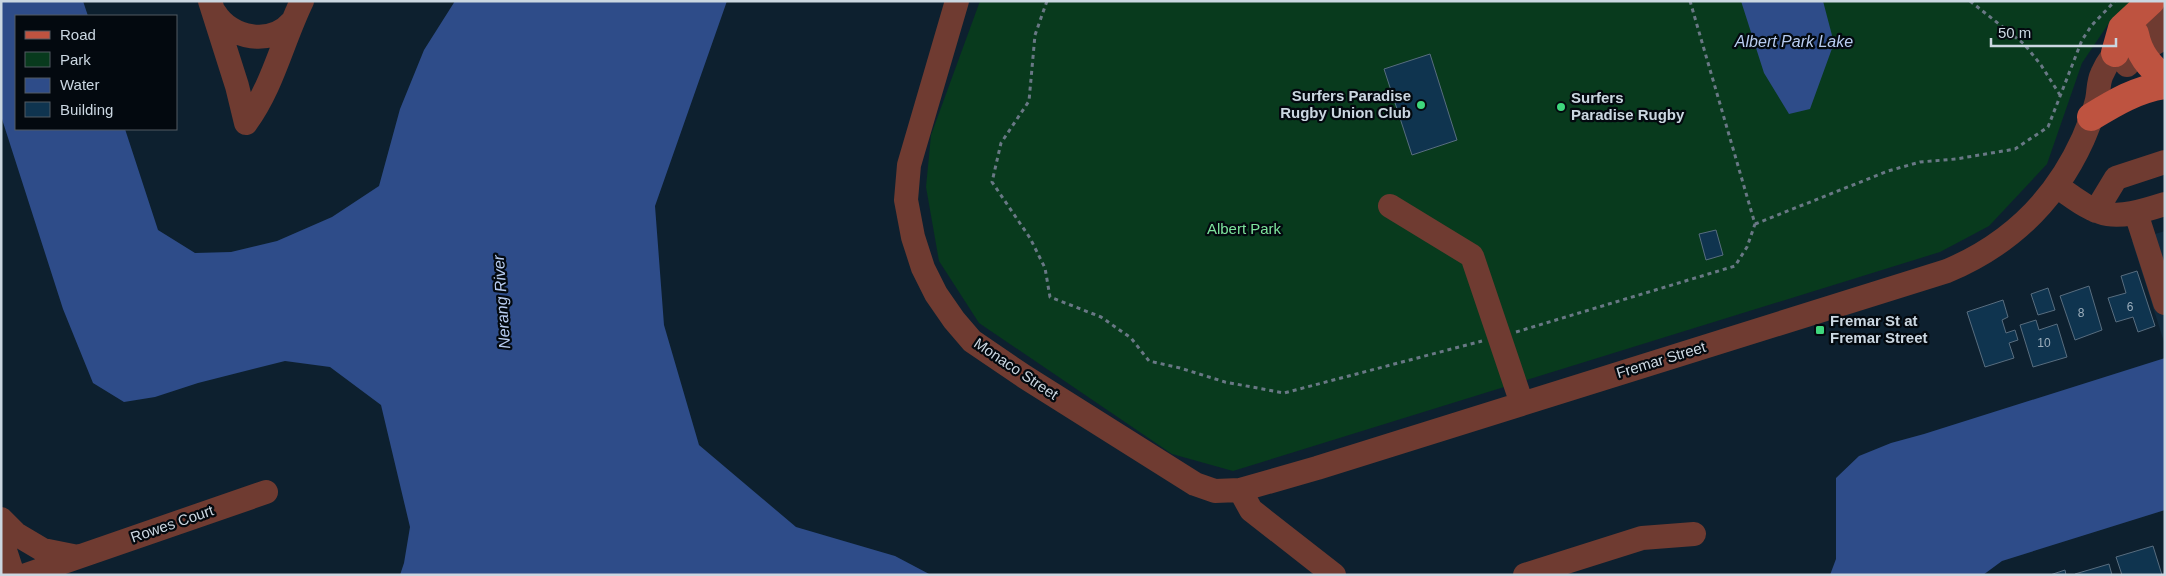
<svg xmlns="http://www.w3.org/2000/svg" width="2166" height="576" font-family="Arial,sans-serif">
<style>
.built{fill:#112a3d}
.green{fill:#083a1d}
.water{fill:#2e4c89}
.building{fill:#0f344f;stroke:#586d7f}
.lines{fill:none;stroke-linecap:round;stroke-linejoin:round}
.path{stroke:#697885;stroke-width:3;stroke-dasharray:4 4;stroke-linecap:butt}
.minor{stroke:#6f3b31;stroke-width:24}
.major{stroke:#be5340;stroke-width:28}
.poi-dot{fill:#3fd77d;stroke:#03090f;stroke-width:2}
.labels{text-anchor:middle;stroke-width:4.5;stroke-linejoin:round;paint-order:stroke}
.number-label{font-size:12px;fill:#9caebc}
.poi-label{font-size:15px;font-weight:bold;fill:#cbd7e1;stroke:#03090f;text-anchor:start}
.park-label{font-size:15px;fill:#7ee39d;stroke:#03090f}
.street-label{font-size:15px;fill:#cbd7e1;stroke:#03090f}
.water-label{font-size:16px;font-style:italic;fill:#b8ccf0;stroke:#03090f}
</style>
<rect width="100%" height="100%" fill="#0d202f"/>
<path class="built" d="M2165 231V345L2132 241Z"/>
<path class="green" d="M980 1H2134L2111 20 2082 63 2047 164 1989 226 1940 252 1233 471 1172 454 979 323 939 261 926 187 931 135Z"/>
<path class="water" d="M1 1H83L88 16H16V129H125L158 230 195 253 231 252 277 241 332 217 379 186 400 109 424 50 455 1H727L655 206 664 325 699 445 796 527 895 556 931 575H400L404 563 410 527 381 405 330 367 285 361 198 383 155 397 124 402 93 383 63 309 1 116Z
M1741 1H1823L1834 43 1810 109 1789 114 1764 73Z
M2165 358V510L2002 561 1983 575H1830L1836 559V478L1859 456 1891 443 1924 434Z"/>
<path class="building" d="M1430 54 1457 140 1412 155 1384 69Z
M1716 230 1723 255 1706 260 1699 234Z
M2137 271 2155 326 2138 332 2133 317 2116 322 2108 298 2126 293 2121 276Z
M2089 286 2102 330 2075 340 2060 296Z
M2048 288 2055 310 2038 315 2031 294Z
M2003 300 2008 317 2002 320 2006 333 2015 330 2018 340 2009 343 2014 358 1985 367 1967 312Z
M2036 320 2039 330 2057 324 2067 357 2033 367 2020 325Z
M2153 546 2162 575H2122L2116 557Z
M2109 564 2112 575H2075V574Z
M2065 570 2066 575H2050Z"/>
<g class="lines">
<path class="path" d="M1047 1 1035 35 1029 101 1001 143 992 182 1030 238 1045 268 1050 297 1101 317 1131 338 1149 361 1180 368 1225 382 1284 393 1482 341
M1970 1 2024 44 2041 65 2060 95
M1755 224 1888 171 1920 162 1956 159 2015 149 2048 127 2082 40 2092 25 2115 1
M1516 332 1735 266 1747 247 1755 224 1690 1"/>
<path class="minor" d="M210 1 237 86 246 123
M957 1 909 165 906 200 913 237 923 268 936 294 954 320 972 341 1025 377 1195 484 1215 491 1240 490 1317 468 1947 271C2009 245 2055 201 2083 139 2088 127 2094 113 2097 100 2099 91 2098 82 2102 74 2113 48 2140 27 2165 15
M215 13C231 39 271 46 292 22
M2127 65 2140 52 2165 37
M246 123C273 86 282 42 302 1
M2057 186C2103 220 2111 221 2165 204
M1390 206 1472 256 1522 404
M2096 211 2116 178 2165 162
M2136 213 2165 303
M1240 490 1251 510 1334 575
M1 519 16 534 43 550 78 557
M1 538 13 575
M26 575 266 492
M1525 575 1642 538 1694 534"/>
<path class="major" d="M2135 34C2139 54 2149 66 2165 79
M2115 53 2122 28 2151 1
M2091 117C2114 103 2137 89 2165 85"/>
</g>
<g class="poi-dot">
<circle cx="1421" cy="105" r="5"/>
<circle cx="1561" cy="107" r="5"/>
<rect x="1815" y="325" width="10" height="10" rx="2.5"/>
</g>
<g class="labels">
<g class="number-label">
<text x="2130" y="311">6</text>
<text x="2081" y="317">8</text>
<text x="2044" y="347">10</text>
</g>
<g class="poi-label">
<text x="1411" y="101" text-anchor="end">Surfers Paradise<tspan x="1411" dy="17">Rugby Union Club</tspan></text>
<text x="1571" y="103">Surfers<tspan x="1571" dy="17">Paradise Rugby</tspan></text>
<text x="1830" y="326">Fremar St at<tspan x="1830" dy="17">Fremar Street</tspan></text>
</g>
<g class="park-label">
<text x="1244" y="234">Albert Park</text>
</g>
<g class="street-label">
<text transform="translate(1661 360) rotate(-17)" y="5">Fremar Street</text>
<text transform="translate(1016 369) rotate(34)" y="5">Monaco Street</text>
<text transform="translate(172 524) rotate(-19)" y="5">Rowes Court</text>
</g>
<g class="water-label">
<text x="1794" y="47">Albert Park Lake</text>
<text transform="translate(501 302) rotate(-94)" y="6">Nerang River</text>
</g>
</g>
<rect width="2166" height="576" fill="none" stroke="#cbd7e1" stroke-width="5"/>
<rect x="15" y="15" width="162" height="115" fill="#03090f" stroke="#535b63"/>
<rect x="25" y="31" width="25" height="8" fill="#be5340" stroke="#535b63"/>
<text x="60" y="40" font-size="15" fill="#cbd7e1">Road</text>
<rect x="25" y="52" width="25" height="15" fill="#083a1d" stroke="#535b63"/>
<text x="60" y="65" font-size="15" fill="#cbd7e1">Park</text>
<rect x="25" y="78" width="25" height="15" fill="#2e4c89" stroke="#535b63"/>
<text x="60" y="90" font-size="15" fill="#cbd7e1">Water</text>
<rect x="25" y="102" width="25" height="15" fill="#0f344f" stroke="#535b63"/>
<text x="60" y="115" font-size="15" fill="#cbd7e1">Building</text>
<path d="M1991 38v8h125v-8" fill="none" stroke="#cbd7e1" stroke-width="2.5"/>
<text x="1998" y="38" font-size="15" fill="#cbd7e1" stroke="#03090f" stroke-width="4" paint-order="stroke">50 m</text>
</svg>
